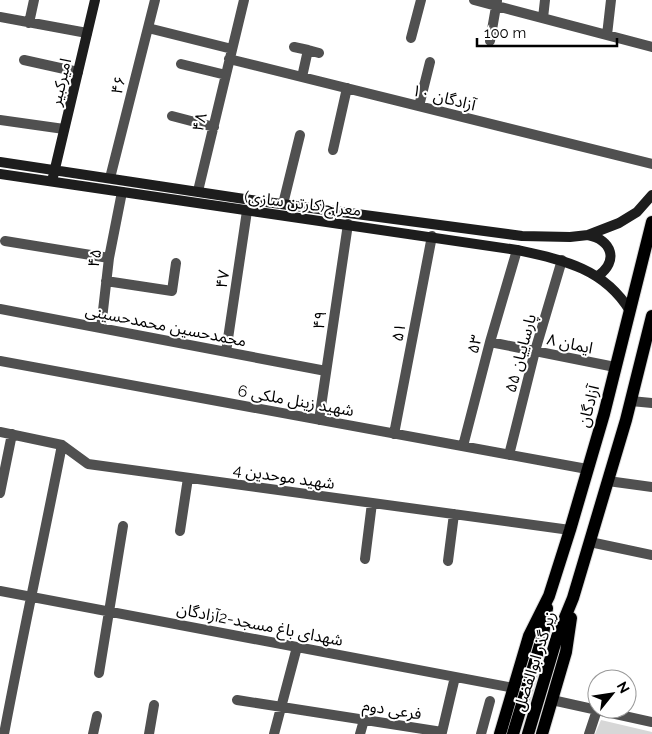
<svg xmlns="http://www.w3.org/2000/svg" width="652" height="734" font-family="Raleway,'Noto Sans Arabic',sans-serif">
<style>
.green{fill:#d7d7d7}
.lines{fill:none;stroke-linecap:round;stroke-linejoin:round}
.primary-casing{stroke:#dbdbdb;stroke-width:14}
.street{stroke:#505050;stroke-width:10}
.secondary{stroke:#1d1d1d;stroke-width:10}
.primary{stroke:#000;stroke-width:12}
.labels{text-anchor:middle;stroke-width:4;stroke-linejoin:round;paint-order:stroke}
.street-label{font-size:16px;fill:#000;stroke:#fff}
</style>
<rect width="100%" height="100%" fill="#fff"/>
<path class="green" d="M601 720 652 732V734H595Z"/>
<g class="lines">
<g class="primary-casing">
<path id="primary" d="M500 734 529 636 549 596 570 530 604 414 652 222
M513 734 543 635 547 608
M528 734 557 637 573 598 626 420 652 316
M542 734 566 652 571 618"/>
</g>
<path class="street" d="M474 0 652 47
M0 17 87 33
M543 18 545 0
M29 23 34 0
M148 28 232 49
M607 35 611 0
M411 38 421 0
M490 41 497 1
M294 47 308 50
M229 59 652 164
M24 60 78 72
M181 64 226 75
M302 77 308 50 319 53
M419 106 430 62
M172 116 214 127
M0 120 64 129
M333 150 347 88
M110 178 155 0
M198 191 244 0
M283 204 300 135
M5 241 109 258
M106 281 172 291 176 263
M0 309 326 371
M101 328 109 258 122 192
M490 342 615 367
M226 352 247 211
M0 361 587 469
M631 401 652 403
M319 420 348 224
M0 432 62 445 88 464 570 530
M394 434 432 236
M463 446 490 342 517 250
M509 455 535 351 562 260
M608 481 652 487
M0 493 12 434
M180 531 188 478
M590 542 652 555
M365 559 372 503
M448 561 454 514
M0 591 514 688
M99 673 123 526
M237 700 442 732 455 677
M552 700 652 722
M4 734C22 638 43 542 62 445
M93 734 97 716
M149 734 154 705
M274 734 297 647
M360 734 364 720
M481 734 490 701
M589 734 597 710"/>
<path class="secondary" d="M0 162 251 200 522 236 570 237 588 235 619 223 637 212 652 195
M0 174 517 250C563 260 604 268 630 311
M53 177 95 0
M588 235C612 240 619 261 598 276"/>
<use href="#primary" class="primary"/>
</g>
<g class="labels">
<g class="street-label">
<text transform="translate(60 82) rotate(-77)" y="6">امیرکبیر</text>
<text transform="translate(118 85) rotate(-76)" y="6">۴۶</text>
<text transform="translate(444 97) rotate(14)" y="6">۱۰ آزادگان</text>
<text transform="translate(199 122) rotate(-77)" y="6">۴۸</text>
<text transform="translate(303 203) rotate(7)" y="6">معراج(کارتن سازی)</text>
<text transform="translate(94 258) rotate(-81)" y="6">۴۵</text>
<text transform="translate(222 279) rotate(-81)" y="6">۴۷</text>
<text transform="translate(319 320) rotate(-82)" y="6">۴۹</text>
<text transform="translate(166 325) rotate(11)" y="6">محمدحسین محمدحسینی</text>
<text transform="translate(398 332) rotate(-79)" y="6">۵۱</text>
<text transform="translate(570 343) rotate(12)" y="6">۸ ایمان</text>
<text transform="translate(474 344) rotate(-75)" y="6">۵۳</text>
<text transform="translate(520 353) rotate(-75)" y="6">پارساییان ۵۵</text>
<text transform="translate(296 400) rotate(10)" y="6">6 شهید زینل ملکی</text>
<text transform="translate(588 406) rotate(-75)" y="6">آزادگان</text>
<text transform="translate(284 476) rotate(8)" y="6">4 شهید موحدین</text>
<text transform="translate(260 624) rotate(11)" y="6">شهدای‌ باغ مسجد-2آزادگان</text>
<text transform="translate(534 661) rotate(-72)" y="6">زیر گذر ابوالفضل</text>
<text transform="translate(392 709) rotate(9)" y="6">فرعی دوم</text>
</g>
</g>
<g transform="translate(612 694) rotate(60)"><circle r="24" fill="#ffffff" stroke="#999999"/>
<path d="M0-4L9 19L0 12L-9 19Z" fill="#000000"/>
<text y="-8" font-size="14" font-weight="bold" text-anchor="middle" fill="#000000">N</text>
</g>
<path d="M477 38v8h140v-8" fill="none" stroke="#000000" stroke-width="2.5"/>
<text x="484" y="38" font-size="15" fill="#000000" stroke="#ffffff" stroke-width="4" paint-order="stroke">100 m</text>
</svg>
